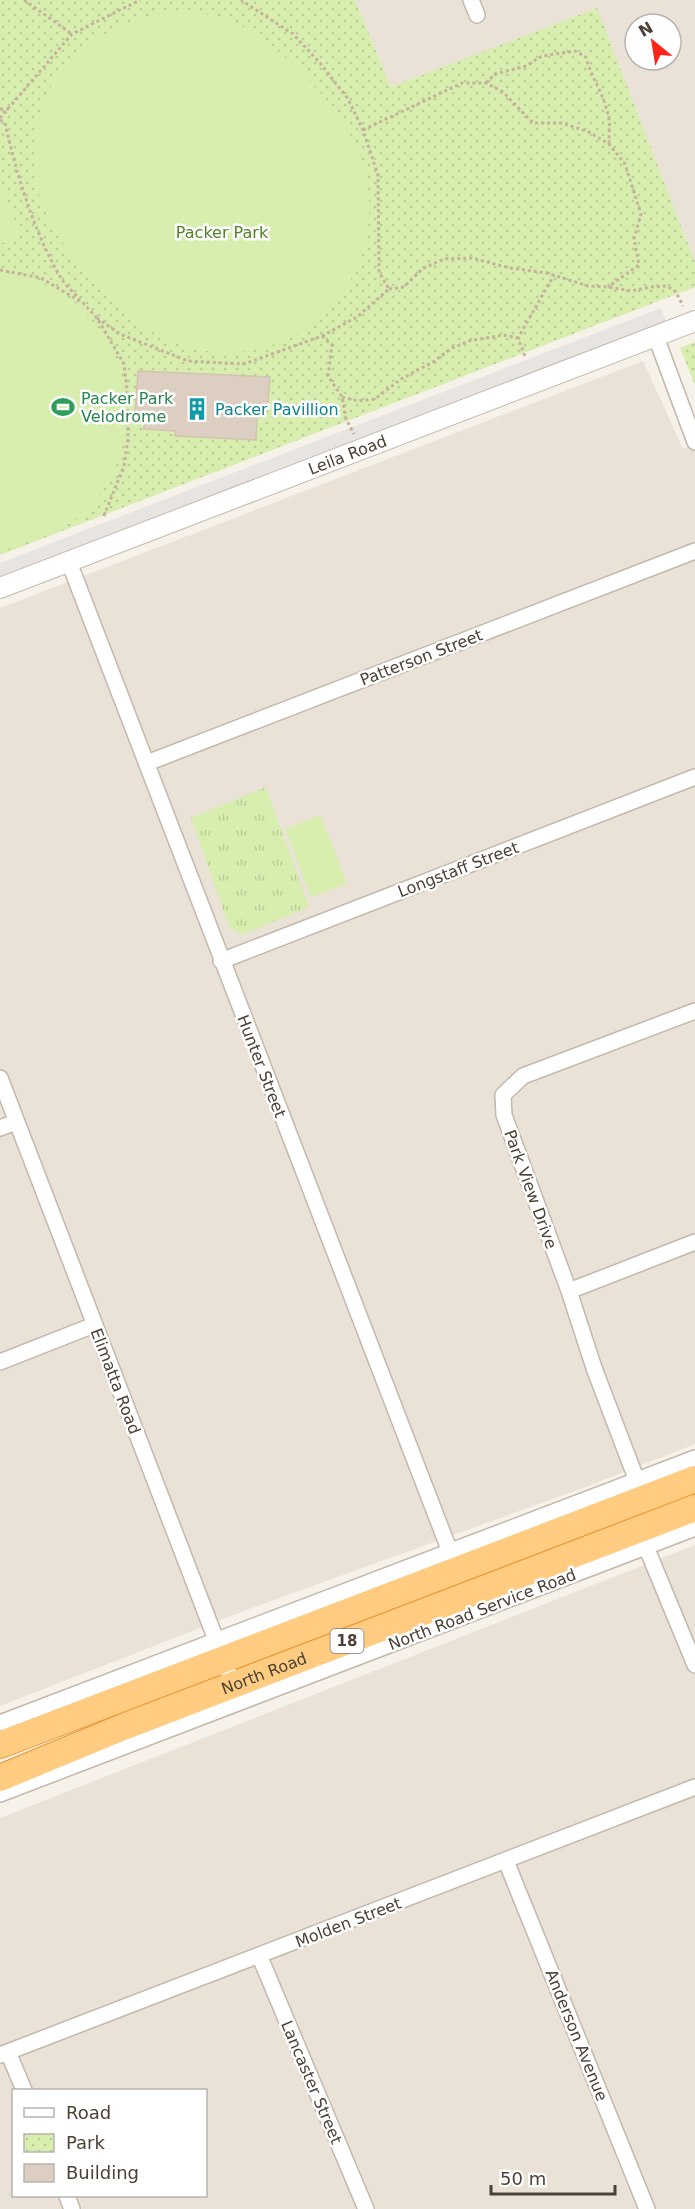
<svg xmlns="http://www.w3.org/2000/svg" width="695" height="2209" font-family="'DejaVu Sans',sans-serif">
<style>
.residential{fill:#eae2d7;fill-rule:evenodd}
.grass{fill:url(#grass-tufts)}
.park{fill:url(#park-dots)}
.garden{fill:#d7eeaf}
.parking{fill:#e7e4e1}
.building{fill:#dccec0;stroke:#d4c3b0;stroke-width:1.5}
.lines{fill:none;stroke-linecap:round;stroke-linejoin:round}
.minor-casing{stroke:#c3b8ab;stroke-width:18}
.tertiary-casing{stroke:#c3b8ab;stroke-width:22}
.trunk-casing{stroke:#ec942d;stroke-width:28}
.path{stroke:#c6b29a;stroke-width:3;stroke-dasharray:3 3;stroke-linecap:butt}
.minor{stroke:#fff;stroke-width:15}
.tertiary{stroke:#fff;stroke-width:20}
.trunk{stroke:#ffcc82;stroke-width:26}
.labels{text-anchor:middle;stroke-width:5;stroke-linejoin:round;paint-order:stroke}
.shield{fill:#fff;stroke:#817a72;stroke-width:1.5}
.shield-label{font-size:15px;font-weight:bold;fill:#4b4136}
.park-label{font-size:16px;fill:#518323;stroke:#fff}
.leisure-label{font-size:16px;fill:#27864d;stroke:#fff;text-anchor:start}
.culture-label{font-size:16px;fill:#0d838f;stroke:#fff;text-anchor:start}
.street-label{font-size:16px;fill:#4b4136;stroke:#fff}
</style>
<defs>
<pattern id="grass-tufts" width="24" height="20" patternUnits="userSpaceOnUse" patternTransform="scale(1.5)"><rect width="24" height="20" fill="#d7eeaf"/><path d="M3 7l-1-3M5 7V3M7 7l1-3M15 17l-1-3M17 17v-4M19 17l1-3" fill="none" stroke="#bacd97"/></pattern>
<pattern id="park-dots" width="8" height="8" patternUnits="userSpaceOnUse" patternTransform="scale(1.5)"><rect width="8" height="8" fill="#d7eeaf"/><path d="M2 2h.1M6 6h.1" fill="none" stroke="#bacd97" stroke-width="1.8" stroke-linecap="round"/></pattern>
</defs>
<rect width="100%" height="100%" fill="#f6f1e9"/>
<path class="residential" d="M355 0H695V262L597 9 391 87ZM635 24H671V60H635Z
M643 361 683 449 695 444V1444L591 1485 241 1612 0 1706V608Z
M695 1545V2209H0V1818ZM14 2090H206V2196H14Z"/>
<path class="grass" d="M266 787 309 907 242 935 229 926 191 818Z"/>
<path class="park" d="M0 0H355L391 87 597 8 695 262V287L0 555Z
M695 342V385L680 348Z"/>
<path class="garden" d="M171 12C190 12 211 14 228 20 282 41 348 113 364 168 375 208 369 249 348 285 331 313 303 335 272 345 190 372 120 321 74 259 60 239 45 218 39 195 32 170 33 146 38 122 54 54 107 23 171 12Z
M0 180 21 236 0 244Z
M0 272C31 276 58 288 82 309 88 314 92 321 96 327 105 338 115 353 119 366 131 406 129 451 106 485 101 493 96 502 90 508 65 531 31 540 0 552Z
M321 815 347 884 311 897 285 829Z"/>
<path class="parking" d="M661 308 666 321 0 576V563Z"/>
<path class="building" d="M138 371 270 377 268 404H258L256 440 175 436V431L144 429 145 414H135Z"/>
<g class="lines">
<g class="minor-casing">
<path id="minor" d="M471 0 477 15
M656 337 695 442
M69 562 457 1570
M147 763 695 551
M221 961 695 777
M0 1078 233 1684
M0 1128 16 1122
M569 1291 695 1242
M0 1362 94 1325
M637 1481 594 1368 569 1291 504 1115 503 1095 523 1076 695 1011
M642 1537 695 1665
M0 1723 695 1458
M0 1794 695 1528
M506 1861 647 2209
M259 1955 366 2209
M8 2052 24 2090
M0 2055 695 1787
M67 2196 72 2209"/>
</g>
<g class="tertiary-casing">
<g id="tertiary">
<path id="s1" d="M0 588 695 321"/>
</g>
</g>
<g class="trunk-casing">
<g id="trunk">
<path d="M0 1745 695 1479"/>
<path id="s2" d="M0 1778 123 1727 695 1508"/>
</g>
</g>
<path class="path" d="M24 0 72 34
M486 83 495 74 526 66 542 56 575 51 586 57C591 78 606 97 609 120 610 127 609 136 609 144
M0 109H9
M0 118 72 34 140 0
M0 120 5 123C16 173 35 235 61 278 66 286 74 293 80 299
M363 130 462 83H486L503 92 533 123H562L589 132 609 144 625 164 641 214 634 239 639 265 608 287
M0 270 41 278 83 303 97 318 124 364 127 389 128 439 124 466 103 518
M389 289 404 287 422 269 444 259 472 258 510 268 547 273 588 286 608 287 631 291 651 287 667 286 676 292 683 306
M97 318 120 334 188 361 244 364 322 336 357 317 389 289 379 272 378 175 363 130 348 99 320 63 293 34 241 0
M322 336 332 345 328 376 342 397 346 419 354 434
M525 356 518 338 554 275
M342 397 358 401 375 399 401 379 433 362 452 348 469 341 503 335 518 338"/>
<use href="#minor" class="minor"/>
<use href="#tertiary" class="tertiary"/>
<use href="#trunk" class="trunk"/>
</g>
<defs>
<g id="stadium-bare" transform="scale(1.8)"><path d="M0-5a6.5 5 0 1 0 0 10a6.5 5 0 1 0 0-10ZM-3.5-1.8h7v3.6h-7Z" fill="#2e9e5b" stroke="#fff" stroke-width="2.5" paint-order="stroke"/></g>
<g id="building-bare" transform="scale(1.8)"><path d="M-4-6H4V6H1V3H-1V6H-4ZM-2.5-4.3h1.7v1.8h-1.7ZM.8-4.3h1.7v1.8H.8ZM-2.5-1h1.7V.8h-1.7ZM.8-1h1.7V.8H.8Z" fill="#0f9aa8" stroke="#fff" stroke-width="2.5" paint-order="stroke"/></g>
</defs>
<g fill-rule="evenodd">
<use href="#stadium-bare" x="63" y="407"/>
<use href="#building-bare" x="197" y="409"/>
</g>
<g class="labels">
<rect class="shield" x="330.5" y="1629" width="33" height="24" rx="4.5"/>
<g class="shield-label">
<text x="347" y="1646">18</text>
</g>
<g class="park-label">
<text x="222" y="238">Packer Park</text>
</g>
<g class="leisure-label">
<text x="81" y="404">Packer Park<tspan x="81" dy="18">Velodrome</tspan></text>
</g>
<g class="culture-label">
<text x="215" y="415">Packer Pavillion</text>
</g>
<g class="street-label">
<text dy="6" stroke="none"><textPath href="#s1" startOffset="372">Leila Road</textPath></text>
<text transform="translate(421 657) rotate(-21)" y="6">Patterson Street</text>
<text transform="translate(458 869) rotate(-21)" y="6">Longstaff Street</text>
<text transform="translate(262 1066) rotate(69)" y="6">Hunter Street</text>
<text transform="translate(531 1189) rotate(70)" y="6">Park View Drive</text>
<text transform="translate(116 1381) rotate(69)" y="6">Elimatta Road</text>
<text transform="translate(482 1609) rotate(-21)" y="6">North Road Service Road</text>
<text dy="6" stroke="none"><textPath href="#s2" startOffset="284">North Road</textPath></text>
<text transform="translate(348 1922) rotate(-21)" y="6">Molden Street</text>
<text transform="translate(577 2035) rotate(68)" y="6">Anderson Avenue</text>
<text transform="translate(312 2082) rotate(67)" y="6">Lancaster Street</text>
</g>
</g>
<rect x="12" y="2089" width="195" height="108" fill="#ffffff" stroke="#b7b3af" stroke-width="1.5"/>
<rect x="24" y="2108" width="30" height="9" fill="#ffffff" stroke="#b7b3af" stroke-width="1.5"/>
<text x="66" y="2119" font-size="18" fill="#4b4136">Road</text>
<rect x="24" y="2134" width="30" height="18" fill="url(#park-dots)" stroke="#b7b3af" stroke-width="1.5"/>
<text x="66" y="2149" font-size="18" fill="#4b4136">Park</text>
<rect x="24" y="2164" width="30" height="18" fill="#dccec0" stroke="#b7b3af" stroke-width="1.5"/>
<text x="66" y="2179" font-size="18" fill="#4b4136">Building</text>
<g transform="translate(653 42) rotate(330)"><circle r="28" fill="#ffffff" stroke="#b7b3af" stroke-width="1.5"/>
<path d="M0-4.5L10 22L0 15L-10 22Z" fill="#ff2417"/>
<text y="-9" font-size="16" font-weight="bold" text-anchor="middle" fill="#4b4136">N</text>
</g>
<path d="M491 2185v9h124v-9" fill="none" stroke="#4b4136" stroke-width="3"/>
<text x="500" y="2185" font-size="18" fill="#4b4136" stroke="#ffffff" stroke-width="4.5" paint-order="stroke">50 m</text>
</svg>
